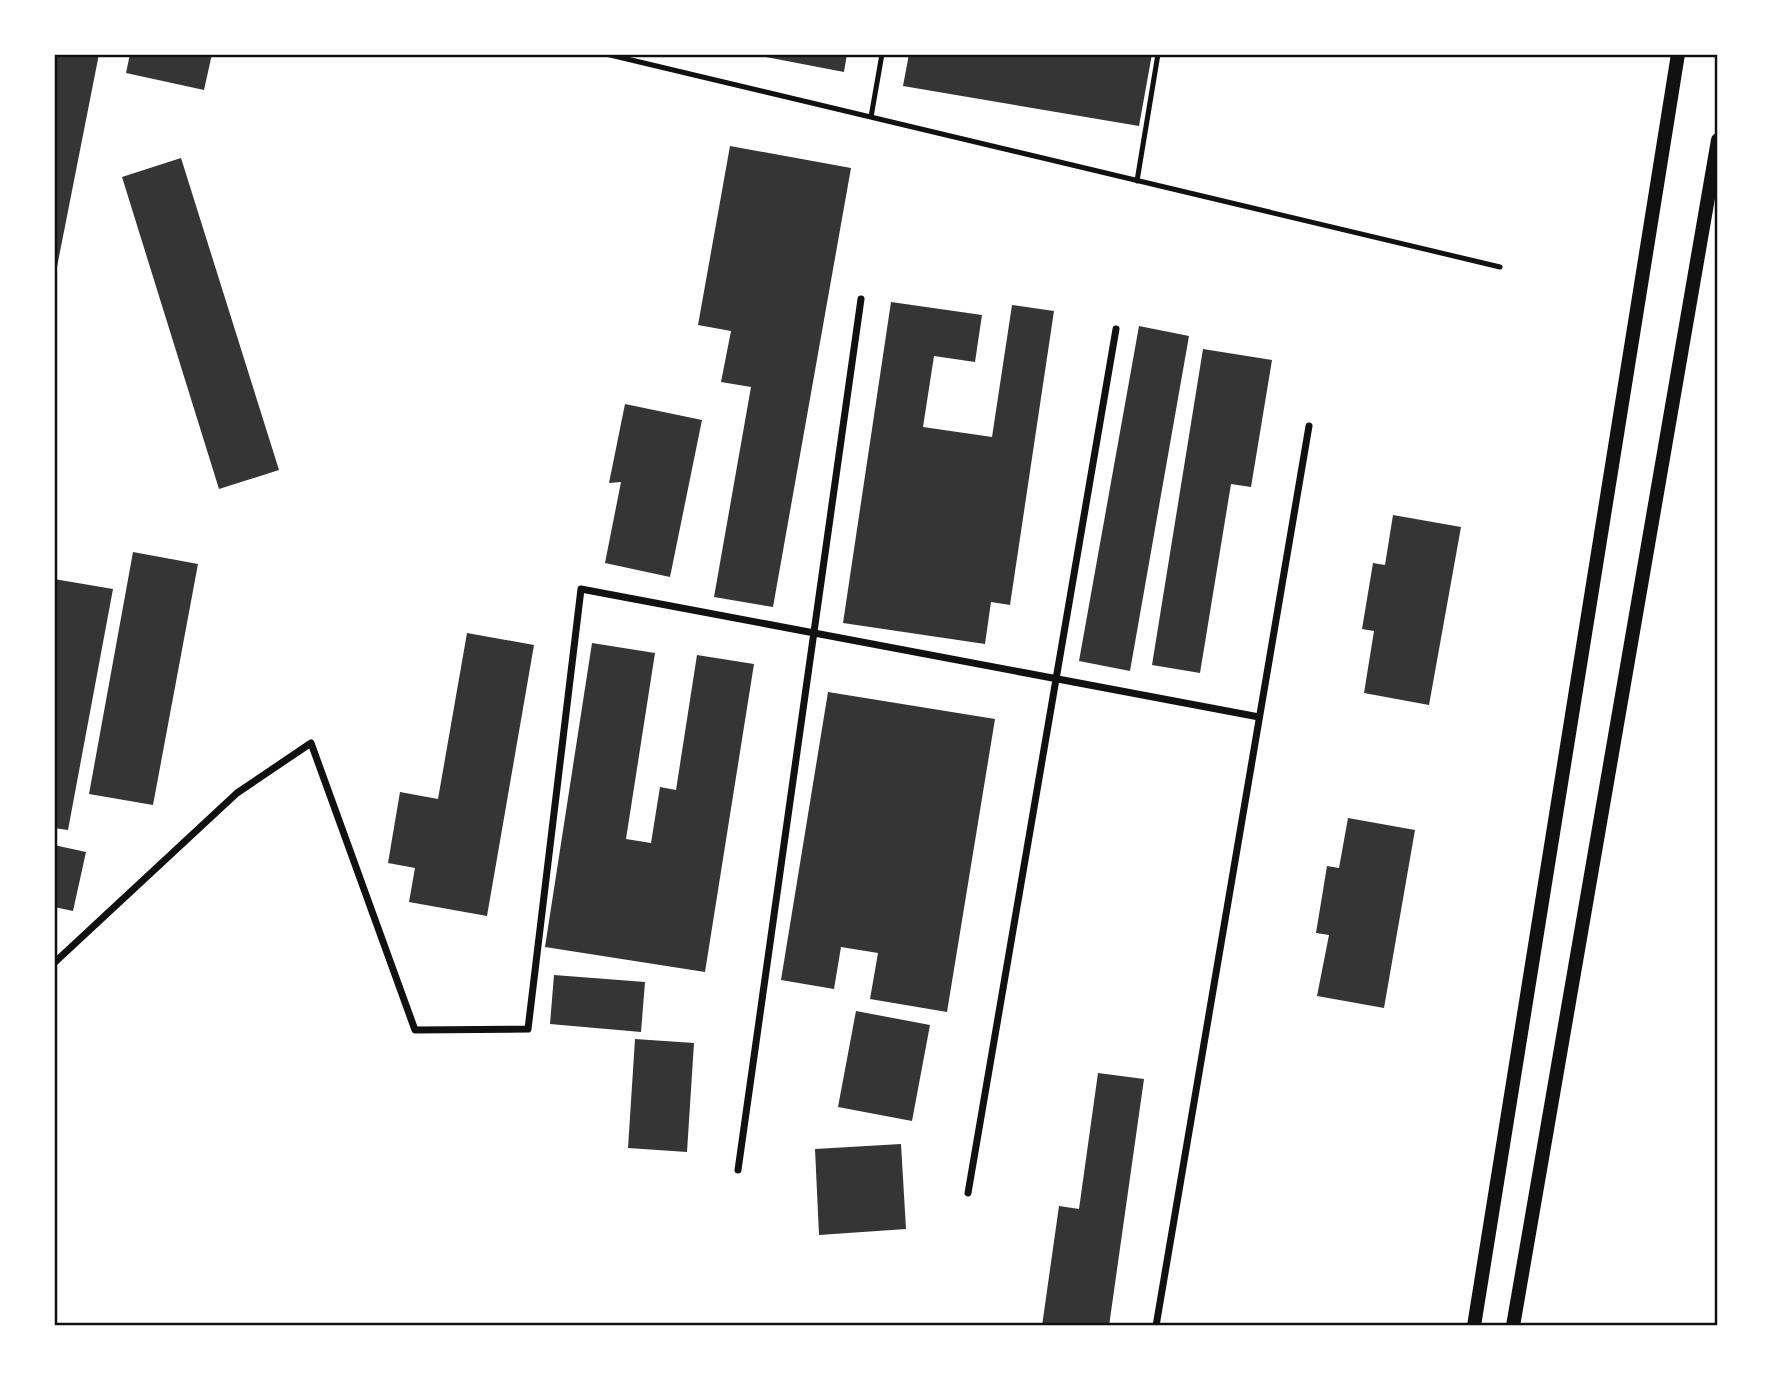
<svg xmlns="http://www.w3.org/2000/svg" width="1772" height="1380" font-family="'Space Grotesk',sans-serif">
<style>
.building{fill:#353535}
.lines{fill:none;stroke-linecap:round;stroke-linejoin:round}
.service{stroke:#111;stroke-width:5}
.minor{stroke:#111;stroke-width:7}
.secondary{stroke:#111;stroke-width:14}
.neatline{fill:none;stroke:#111;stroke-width:2.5}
</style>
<rect width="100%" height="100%" fill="#fff"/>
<path class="building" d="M54 54H99L56 272H54Z
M130 54H212L204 90 126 73Z
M751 54H847L844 72Z
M909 54H1152L1139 126 903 86Z
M730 146 851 168 773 607 714 597 751 387 721 382 731 331 698 325Z
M181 158 279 470 219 489 122 177Z
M891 302 982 315 975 362 934 356 923 427 992 437 1012 305 1054 311 1010 605 991 602 985 644 843 623Z
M1139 326 1189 336 1130 671 1079 661Z
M1203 349 1272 360 1251 487 1231 484 1200 673 1152 665Z
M625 404 702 420 670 577 605 563 621 482 609 483Z
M1393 515 1461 527 1429 705 1364 693 1374 631 1362 629 1373 563 1385 565Z
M133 552 198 564 153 805 89 794Z
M54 579 113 589 68 830 54 828Z
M467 633 534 645 487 916 409 902 415 868 388 863 400 792 438 799Z
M592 643 655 653 626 839 651 843 660 787 676 790 697 655 754 664 705 972 545 947Z
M828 692 995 719 947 1012 870 999 878 953 841 947 834 989 781 980Z
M1348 818 1415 830 1384 1008 1317 996 1329 935 1316 933 1327 866 1339 868Z
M54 845 86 852 73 911 54 907Z
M554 975 645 982 641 1032 550 1024Z
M856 1011 930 1025 912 1121 838 1107Z
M635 1039 694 1043 687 1152 628 1148Z
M1098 1073 1144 1079 1109 1326H1042L1059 1206 1079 1209Z
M901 1144 906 1229 819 1235 815 1149Z"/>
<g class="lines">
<path class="service" d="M606 54 1500 267
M871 117 882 54
M1137 181 1158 54"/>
<path class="minor" d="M54 963 237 793 311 743 415 1030 528 1029 581 589 1259 717
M738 1170 861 299
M968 1193 1116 329
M1156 1326 1309 426"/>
<path class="secondary" d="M1474 1326 1678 54
M1513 1326 1718 140"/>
</g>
<rect width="1772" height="1380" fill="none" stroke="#ffffff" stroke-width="112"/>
<rect x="56" y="56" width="1660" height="1268" class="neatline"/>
</svg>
